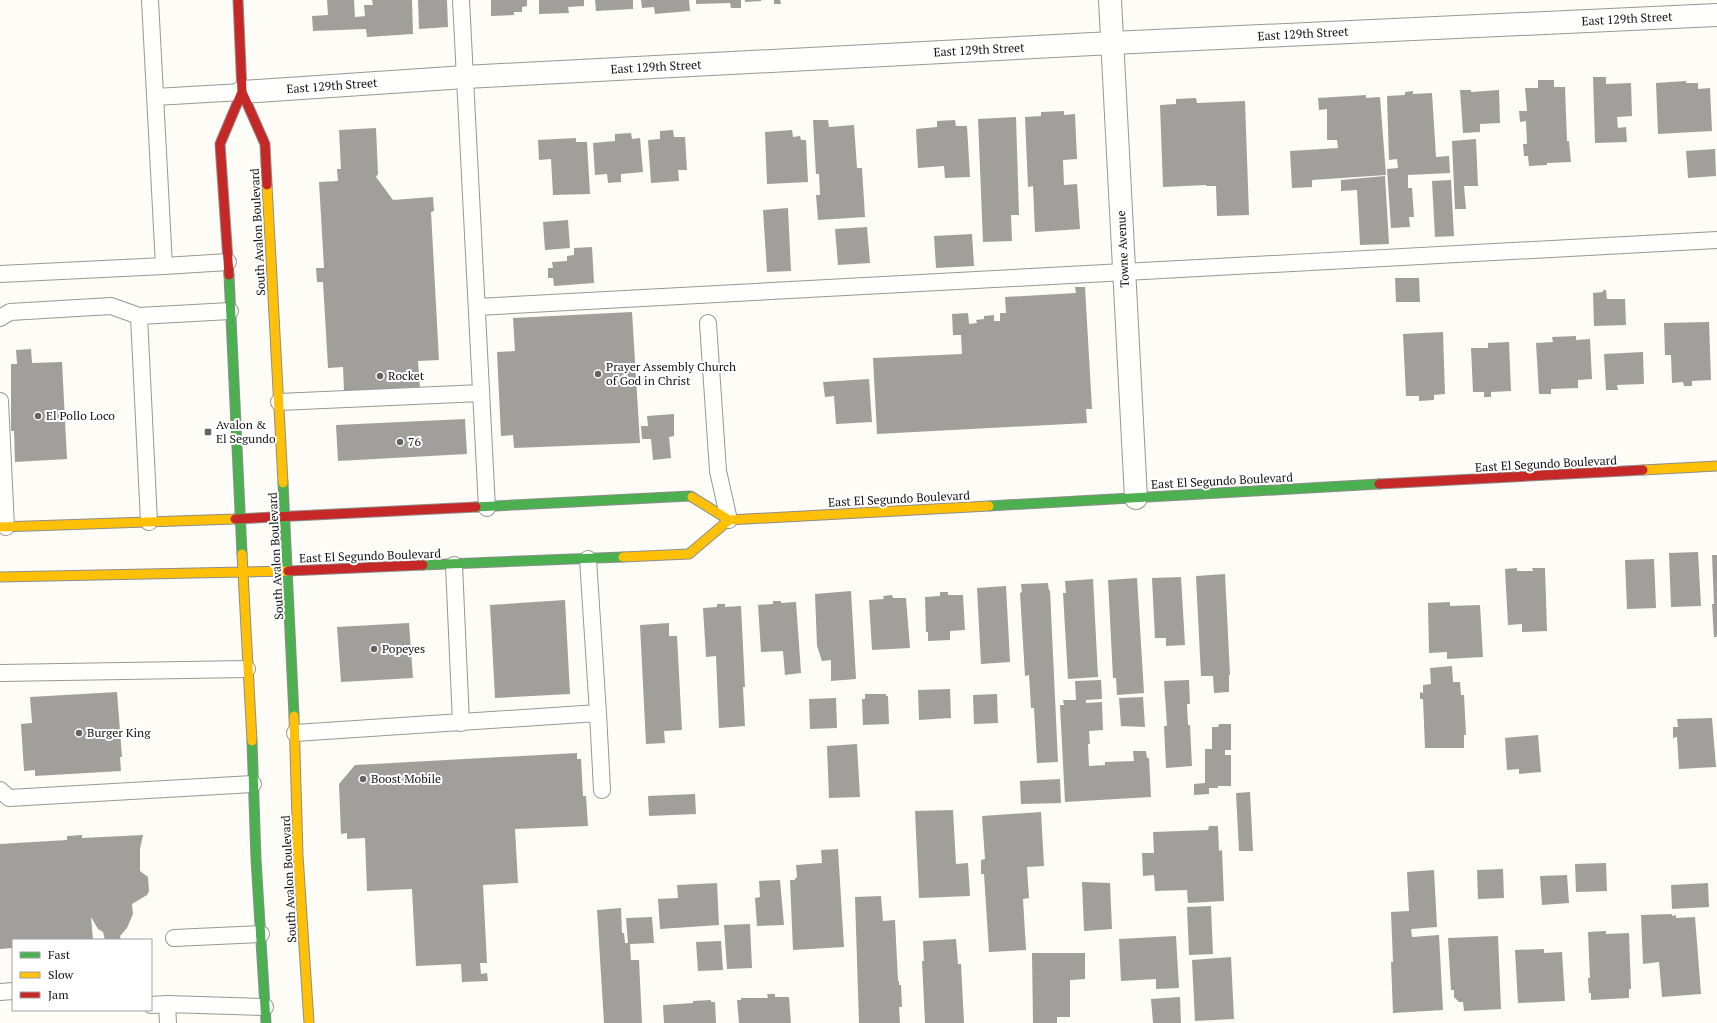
<svg xmlns="http://www.w3.org/2000/svg" width="1717" height="1023" font-family="'PT Serif',serif">
<style>
.building{fill:#a19f9c}
.lines{fill:none;stroke-linecap:round;stroke-linejoin:round}
.lane-casing{stroke:#979795;stroke-width:18}
.street-casing{stroke:#979795;stroke-width:24}
.fast-casing{stroke:#8e8d8b;stroke-width:11}
.slow-casing{stroke:#8e8d8b;stroke-width:11}
.jam-casing{stroke:#8e8d8b;stroke-width:11}
.lane{stroke:#fffffe;stroke-width:16}
.street{stroke:#fffffe;stroke-width:22}
.fast{stroke:#4caf50;stroke-width:9}
.slow{stroke:#ffc107;stroke-width:9}
.jam{stroke:#c62828;stroke-width:9}
.poi-dot{fill:#646362;stroke:#fff;stroke-width:1.5}
.labels{text-anchor:middle;stroke-width:4;stroke-linejoin:round;paint-order:stroke}
.street-label{font-size:12px;fill:#111;stroke:#fff}
.poi-label{font-size:12px;fill:#111;stroke:#fff;text-anchor:start}
</style>
<rect width="100%" height="100%" fill="#fdfcf7"/>
<path class="building" d="M327 0H354L355 17 365 16 364 5H373L372 0H412L413 34 367 37 366 29 313 31 312 16 328 15Z
M418 0H447L448 27 419 29Z
M491 0H527V6L522 7V12H514V15L491 16Z
M539 0H584V6L568 7 569 13 539 14Z
M595 0H633V9L596 11Z
M641 0H689L690 11 655 14 654 7 642 8Z
M696 0H741V8H731L730 3 696 4Z
M745 0H761V1L745 2Z
M774 0H780L781 4H774Z
M1593 77H1606V84L1631 83 1632 116 1617 117 1618 128 1626 127 1627 142 1595 143Z
M1538 80H1554V87H1565L1567 141H1569L1571 162 1547 163V165L1529 166 1528 156H1524L1523 144H1527L1526 121 1520 122 1519 111H1527L1525 88H1538Z
M1686 81V83H1698V89L1710 88 1712 131 1658 134 1656 83Z
M1460 90H1471V92L1499 90 1500 123 1480 124V132L1463 133Z
M1413 91V94L1432 93 1436 157 1449 156 1450 173 1408 175V188H1412L1414 217H1409L1410 227 1391 228 1387 169 1398 168 1397 159 1389 160 1387 96 1405 95V92Z
M1366 95V98L1380 97 1386 175 1312 180V187L1292 188 1290 151 1338 148 1337 140H1327V109L1319 110 1318 98Z
M1196 98 1197 103 1245 101 1249 215 1217 216 1216 186H1206V185L1163 187 1160 105 1176 104V99Z
M1064 111V115L1075 114 1077 159 1063 160 1064 185 1077 184 1080 229 1035 232 1033 186 1028 187 1025 117 1041 116V112Z
M1016 117 1019 215H1011L1012 241 983 242 978 119Z
M813 120H828L829 127 854 125 857 168H862L865 217 818 220 816 195H820L819 174H816Z
M955 120 956 126H967L970 177 945 178 944 166 918 168 916 129 937 127V121Z
M376 128 378 174 376 177 393 200 433 197 434 211 431 212 439 360 418 361 420 387 344 391 343 367 328 368 323 282H317L316 268H324L319 182 338 181 337 169H341L339 130Z
M673 130 674 137H685L687 170H678L679 181 651 183 648 140 660 139V131Z
M792 130 793 137 800 136 801 140H806L808 182 767 184 765 132Z
M631 133 632 139 640 138 643 172 621 174V182L608 183 607 174 595 175 593 143 615 141V134Z
M576 138V142H587L590 194 553 195 551 159 539 160 538 140Z
M1476 139 1478 186H1464L1466 209H1455L1452 141Z
M1715 149 1716 176 1688 178 1686 151Z
M1385 176 1389 244 1360 245 1357 190 1341 191V180Z
M1451 180 1454 236 1435 237 1432 181Z
M788 208 791 271 767 272 763 210Z
M568 220 570 248 545 250 543 222Z
M867 227 870 263 838 265 835 229Z
M972 234 974 266 936 268 934 236Z
M592 247 594 283 554 286 553 278H548V268H553L552 262 567 261V256L574 255V248Z
M1395 278H1419L1420 302H1396Z
M1075 287H1085L1092 409H1086L1087 423 877 434 873 358 962 354 961 335H953L952 314 968 313 969 324 977 323 976 320 984 319V316L994 315V321H1000V313H1006L1005 297 1076 293Z
M1603 290H1606L1607 299H1625L1626 325 1594 326 1593 293 1603 292Z
M632 312 640 443 514 448 513 435 501 436 497 352 515 351 513 318Z
M1709 322 1711 380 1692 381V386H1684L1683 382 1672 383 1671 355H1665L1664 323Z
M1443 332 1445 394 1434 395V400L1419 401V396H1406L1403 334Z
M1576 336V340L1590 339 1592 379 1578 380V388L1551 389V394H1539L1536 343 1553 342 1552 337Z
M1509 342 1511 391 1491 392V397H1484V392H1473L1471 348H1488V343Z
M31 349 32 363 62 362 67 459 15 462 14 431H11V364H17L16 350Z
M1643 352 1644 384 1617 385 1618 390H1606L1604 354Z
M869 379 872 422 836 424 834 396 825 397 823 382Z
M674 414V436L669 437 671 458 653 460 651 439H642L641 426H648L647 416Z
M465 419 467 454 338 461 336 425Z
M1698 552 1701 606 1671 607 1669 553Z
M1712 555H1717V637H1714L1712 604H1714Z
M1654 559 1656 608 1627 609 1625 560Z
M1517 568V571H1533L1532 568H1545L1547 631 1522 632V624L1508 625 1505 569Z
M1225 574 1230 675H1229V692L1214 693 1213 676H1201L1196 576Z
M1181 577 1185 645 1166 646V638H1155L1152 578Z
M1137 578 1144 693 1117 695 1116 678H1113L1108 580Z
M1093 579 1098 677 1068 679 1063 593H1066L1065 581Z
M1048 583 1049 591 1050 590 1058 762 1037 763 1034 708H1031L1029 675 1025 676 1020 593 1022 592 1021 584Z
M1006 586 1010 662 981 664 977 588Z
M851 591 856 679 831 681V660L822 661 817 646 815 594Z
M940 592H948V595H963L965 630 950 631V640L928 641V632H926L925 597 940 596Z
M892 595 893 598H906L910 648 872 650 869 600 884 599 883 596Z
M565 600 570 694 495 698 490 605Z
M773 601H781V603L796 602 801 673 785 675 783 651 761 652 758 605 773 604Z
M1450 602V606L1480 605 1483 657 1447 659V652L1429 653 1428 603Z
M717 604H725V607L741 606 745 687H743L745 726 719 728 716 656 706 657 703 608 717 607Z
M409 623 413 678 341 682 337 627Z
M669 623V636H677L682 730 664 731 665 743 646 744 640 625Z
M1452 666 1453 682H1460L1461 695H1464L1466 735H1464V748H1425L1423 699H1420V692L1423 693V685L1431 684 1430 668Z
M1101 680 1102 699 1086 700V703L1102 702 1103 730 1089 731 1090 744H1088L1089 766 1105 765V762L1134 761 1133 751H1146L1147 758H1149L1151 797 1065 802 1060 705H1064L1063 700H1076L1075 681Z
M1189 680 1190 704H1187L1188 725H1190L1192 766 1166 768 1164 726H1167L1164 681Z
M950 689 951 718 919 720 918 690Z
M117 692 122 757H120L121 771 35 776V770L24 771 21 724 32 723 30 697Z
M865 694H886V696H888L889 724 863 725 862 699H865Z
M997 694 998 723 974 724 973 695Z
M1143 697 1145 727 1121 726 1119 698Z
M836 698 837 728 810 729 809 699Z
M1712 718 1716 767 1679 769 1677 737 1673 738V727H1678L1677 719Z
M1219 724H1231V750H1225V755H1231V786H1218V788H1209V794L1194 795V784L1205 783V749H1212V727H1218Z
M1538 735 1541 772 1519 774V769L1507 770 1505 738Z
M857 744 860 797 829 798 827 746Z
M577 753V759H581L583 796H586L588 826 515 829 518 883 483 885 487 963H480L481 974 487 973 488 981 462 982 461 964 416 966 412 889 367 891 365 838 347 839V833L341 834 339 784 355 765Z
M1060 779 1061 803 1021 804 1020 781Z
M1250 792 1253 851H1239L1236 793Z
M695 794 696 814 649 816 648 796Z
M953 810 956 864 968 863 970 896 919 898 915 811Z
M1041 812 1044 866 1027 867 1029 898 1023 899 1026 950 989 952 984 874H981V860L985 859 982 816Z
M1209 826H1218L1219 851 1222 850 1224 901 1188 903 1187 890 1155 891 1154 875 1143 876 1142 853H1154L1153 832 1208 830Z
M82 835V838L143 835 140 849V871L148 877 149 891 147 895 132 904 133 914 127 928 120 936 121 940H105L103 932 98 929 91 917 93 940H13V948L0 949V844L67 840V836Z
M838 849 844 947 793 950 790 880H794L797 877 796 865 822 863 821 850Z
M1606 863 1607 891 1576 892 1575 864Z
M1503 869 1504 898 1478 899 1477 870Z
M1434 870 1437 927 1411 929 1412 937 1439 935 1443 1010 1393 1013 1391 962H1393L1391 912 1409 911 1407 872Z
M1567 875 1569 903 1542 905 1540 876Z
M780 880 784 925 757 926 755 898 760 897 759 881Z
M1082 882 1110 883 1112 929 1084 931Z
M717 883 719 925 660 929 658 899 678 898 677 885Z
M1708 883 1709 907 1672 909 1671 885Z
M881 896 883 921 895 920 898 981H899V985H901L902 1007H899L900 1023H859L855 897Z
M1211 906 1213 954 1189 955 1187 907Z
M621 908 622 933H624L625 943H628L626 918 652 917 654 943 630 944 631 960H639L642 1023H604L597 910Z
M1672 914V916L1676 915V918L1695 917 1701 994 1662 997 1659 962 1643 964 1641 915Z
M750 924 752 968 727 969 724 925Z
M1606 931V934L1629 933 1631 989H1629V998L1591 1000V993H1589L1588 978H1590L1588 932Z
M1176 936 1179 988 1156 989V979L1121 981 1119 939Z
M1498 936 1501 1009 1464 1011 1463 1002H1459L1454 997V990H1451L1448 938Z
M956 939 958 964H961L964 1023H925L922 961H924L923 941Z
M721 941 723 970 698 971 696 942Z
M1544 949V953L1562 952 1565 1001 1518 1003 1515 950Z
M1032 953H1085V979L1070 980V1017H1057V1023H1033Z
M1231 957 1234 1019 1195 1021 1192 960Z
M767 994H775V997H789L791 1023H739L737 1000H741V998H768Z
M1180 997 1181 1023H1153L1151 999Z
M711 1000V1002H715L716 1023H664L663 1005 693 1003V1001Z"/>
<g class="lines">
<g class="lane-casing">
<path id="lane" d="M461 0 487 508
M155 97 242 92
M164 266 228 262
M0 274 164 266 150 0
M477 307 1717 240
M0 318 10 312 111 306 139 316
M708 323 718 471 729 520
M0 401 6 527
M279 402 481 393
M149 522 139 316 230 311
M454 565 461 723
M0 673 247 669
M598 713 602 790
M295 733 598 713 588 559
M0 790 9 798 253 784
M174 938 261 934
M0 992 13 991
M167 1004 168 1023
M151 1005 167 1004 265 1007"/>
</g>
<g class="street-casing">
<path id="street" d="M1110 0 1136 498
M242 92 465 77 1112 43 1717 15"/>
</g>
<g class="fast-casing">
<path id="fast" d="M229 275 242 554
M283 483 294 716
M989 506 1379 484
M476 507 690 496 692 497
M423 565 623 557
M252 741 256 859 266 1023"/>
</g>
<g class="slow-casing">
<path id="slow" d="M267 185 283 483
M1643 470 1717 466
M692 497 729 520 989 506
M0 527 235 519
M242 554 252 741
M623 557 689 554 729 520
M0 577 288 571
M294 716 298 855 309 1023"/>
</g>
<g class="jam-casing">
<path id="jam" d="M238 0 242 92 265 144 267 185
M229 275 220 144 242 92
M1379 484 1643 470
M235 519 476 507
M288 571 423 565"/>
</g>
<use href="#lane" class="lane"/>
<use href="#street" class="street"/>
<use href="#fast" class="fast"/>
<use href="#slow" class="slow"/>
<use href="#jam" class="jam"/>
</g>
<g class="poi-dot">
<circle cx="598" cy="374" r="4"/>
<circle cx="380" cy="376" r="4"/>
<circle cx="38" cy="416" r="4"/>
<rect x="204" y="428" width="8" height="8" rx="2"/>
<circle cx="400" cy="442" r="4"/>
<circle cx="374" cy="649" r="4"/>
<circle cx="79" cy="733" r="4"/>
<circle cx="363" cy="779" r="4"/>
</g>
<g class="labels">
<g class="street-label">
<text transform="translate(1627 19) rotate(-3)" y="4">East 129th Street</text>
<text transform="translate(1303 34) rotate(-3)" y="4">East 129th Street</text>
<text transform="translate(979 50) rotate(-3)" y="4">East 129th Street</text>
<text transform="translate(656 67) rotate(-3)" y="4">East 129th Street</text>
<text transform="translate(332 86) rotate(-4)" y="4">East 129th Street</text>
<text transform="translate(258 232) rotate(-93)" y="4">South Avalon Boulevard</text>
<text transform="translate(1123 249) rotate(-93)" y="4">Towne Avenue</text>
<text transform="translate(1546 464) rotate(-3)" y="4">East El Segundo Boulevard</text>
<text transform="translate(1222 481) rotate(-3)" y="4">East El Segundo Boulevard</text>
<text transform="translate(899 499) rotate(-3)" y="4">East El Segundo Boulevard</text>
<text transform="translate(276 556) rotate(-93)" y="4">South Avalon Boulevard</text>
<text transform="translate(370 556) rotate(-2)" y="4">East El Segundo Boulevard</text>
<text transform="translate(289 879) rotate(-93)" y="4">South Avalon Boulevard</text>
</g>
<g class="poi-label">
<text x="606" y="371">Prayer Assembly Church<tspan x="606" dy="14">of God in Christ</tspan></text>
<text x="388" y="380">Rocket</text>
<text x="46" y="420">El Pollo Loco</text>
<text x="216" y="429">Avalon &amp;<tspan x="216" dy="14">El Segundo</tspan></text>
<text x="408" y="446">76</text>
<text x="382" y="653">Popeyes</text>
<text x="87" y="737">Burger King</text>
<text x="371" y="783">Boost Mobile</text>
</g>
</g>
<rect x="12" y="939" width="140" height="72" fill="#ffffff" stroke="#a0a0a0"/>
<rect x="20" y="952" width="20" height="6" fill="#4caf50" stroke="#a0a0a0"/>
<text x="48" y="959" font-size="12" fill="#111111">Fast</text>
<rect x="20" y="972" width="20" height="6" fill="#ffc107" stroke="#a0a0a0"/>
<text x="48" y="979" font-size="12" fill="#111111">Slow</text>
<rect x="20" y="992" width="20" height="6" fill="#c62828" stroke="#a0a0a0"/>
<text x="48" y="999" font-size="12" fill="#111111">Jam</text>
</svg>
